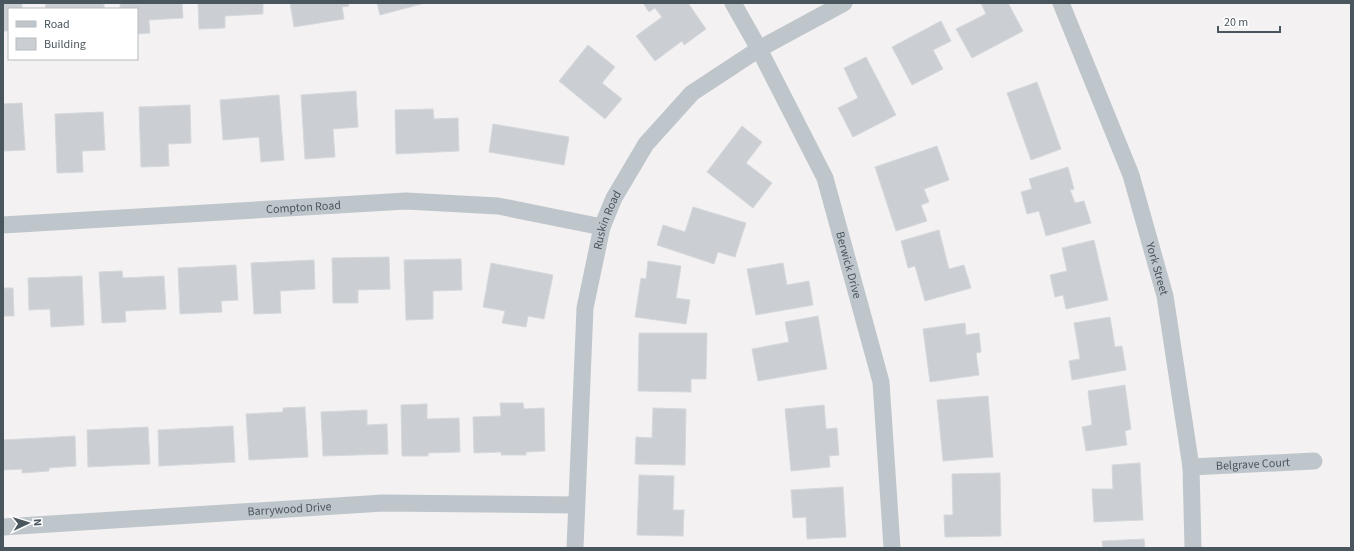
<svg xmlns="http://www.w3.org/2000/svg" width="1354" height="551" font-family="'Source Sans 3',sans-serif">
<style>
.building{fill:#cbced3;stroke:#d5d8dc}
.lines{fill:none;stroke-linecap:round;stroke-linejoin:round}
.minor{stroke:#bec6cc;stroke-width:17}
.labels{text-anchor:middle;stroke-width:3.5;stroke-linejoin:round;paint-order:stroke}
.street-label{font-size:12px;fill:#4a565d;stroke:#fff}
</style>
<rect width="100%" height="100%" fill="#f3f1f1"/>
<path class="building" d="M3 3H22V9H9V31H3Z
M45 3H104V9H46Z
M120 3H182L183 18 149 20 150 33 137 34V9H120Z
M198 3H263V14L225 16V28L199 29Z
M290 3H348L349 6 342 7 344 19 294 27Z
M377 3H425L380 15Z
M643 3H688L706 29 684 45 682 41 655 61 636 36 662 17 655 8 649 12Z
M981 3H1008L1023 31 972 58 956 29 986 14Z
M941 21 951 41 933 50 943 69 912 85 892 47Z
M588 45 615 67 602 83 622 99 605 119 559 81Z
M866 57 896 115 853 137 838 108 858 98 844 68Z
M1037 82 1061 149 1031 160 1007 93Z
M356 91 358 127 333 129 335 157 305 159 301 95Z
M279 95 284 160 261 162 259 137 223 140 220 100Z
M22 103 25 150 3 151V104Z
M190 105 191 143 168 144 169 166 141 167 139 107Z
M433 109 434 119 458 118 459 151 396 154 395 110Z
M103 112 105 150 82 151 83 172 57 173 55 114Z
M493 124 569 137 564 165 489 152Z
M742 126 762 142 746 163 772 183 753 208 707 172Z
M937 146 949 180 924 189 929 202 921 205 927 221 896 231 875 167Z
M1068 167 1074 189 1070 190 1075 203 1084 201 1091 223 1046 236 1039 211 1027 214 1021 192 1032 189 1029 179Z
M693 207 746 223 735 257 718 252 714 264 657 245 663 225 685 232Z
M939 230 949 269 964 265 971 288 925 301 915 266 908 268 901 241Z
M1094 240 1108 300 1066 309 1063 295 1055 297 1050 275 1067 271 1062 248Z
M389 257 390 289 358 290V303H333L332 258Z
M461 259 462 290 433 291V319L406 320 404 260Z
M314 260 315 289 280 291 281 313 254 314 251 263Z
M648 261 681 266 676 298 690 300 686 324 635 317 641 278 646 279Z
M491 263 553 275 544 319 528 316 526 327 502 323 505 311 483 307Z
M783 263 787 285 809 281 813 305 756 315 747 269Z
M236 265 238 300 221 301 222 312 180 314 178 268Z
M122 271 123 278 164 276 166 309 125 311 126 322 102 323 99 272Z
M82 276 84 325 51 327 50 309 29 310 28 278Z
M3 288H13L14 316H3Z
M818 316 827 369 758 381 752 349 789 342 785 322Z
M1110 317 1115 347 1122 346 1126 370 1072 380 1069 361 1080 359 1074 323Z
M965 323 966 335 979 333 981 352 976 353 979 375 930 382 923 329Z
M639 333H707L706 379H691V392L638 391Z
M1125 385 1131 429 1125 431 1127 445 1086 451 1082 427 1092 425 1088 391Z
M988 396 993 457 943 461 937 400Z
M500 403H523L524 409 544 408 545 451 526 452V455H501V452L474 453 473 417 501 416Z
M427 404V419L459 418 460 452 428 453V456H402L401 405Z
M824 405 826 429 837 428 839 455 829 456 830 467 791 471 785 409Z
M305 407 308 457 249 460 246 414 283 412V408Z
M653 408 686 409 685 465 635 464 636 437 652 438Z
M367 410V425L387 424 388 454 323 456 321 412Z
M233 426 235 462 159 466 158 430Z
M148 427 150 464 88 467 87 430Z
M75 436 76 466 49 468V471L22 473V469L3 470V440Z
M1140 463 1143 520 1094 522 1092 489H1113L1112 465Z
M1000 473 1001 536 945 537 944 515H953L952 474Z
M639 475 674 476 673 510H684L683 536 637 535Z
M843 487 846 537 807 539 806 517 793 518 791 490Z
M1144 539 1145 548H1103L1102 541Z"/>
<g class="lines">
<g class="minor">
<path id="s1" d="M733 3 759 49 825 178 881 382 892 548"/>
<path id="s2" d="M1061 3 1131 175 1165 296 1191 467 1193 548"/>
<path id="s3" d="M3 225 406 201 498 206 602 227"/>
<path id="s4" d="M1191 467 1314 461"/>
<path id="s5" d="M3 527 383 503 575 505"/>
<path id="s6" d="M575 548 585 308 602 227 614 198 646 144 692 93 759 49 844 3"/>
</g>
</g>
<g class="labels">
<g class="street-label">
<text dy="4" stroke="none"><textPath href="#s3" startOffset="301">Compton Road</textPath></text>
<text dy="4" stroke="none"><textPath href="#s6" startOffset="331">Ruskin Road</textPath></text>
<text dy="4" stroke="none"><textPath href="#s1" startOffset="288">Berwick Drive</textPath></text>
<text dy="4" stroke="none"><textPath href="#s2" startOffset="283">York Street</textPath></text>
<text dy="4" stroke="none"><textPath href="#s4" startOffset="62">Belgrave Court</textPath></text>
<text dy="4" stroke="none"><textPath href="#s5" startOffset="287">Barrywood Drive</textPath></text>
</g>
</g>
<rect width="1354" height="551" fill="none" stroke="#4a565d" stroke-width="8"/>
<rect x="8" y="8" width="130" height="52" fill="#ffffff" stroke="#b7bbbe"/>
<rect x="16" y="21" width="20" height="6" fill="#bec6cc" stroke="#b7bbbe"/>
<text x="44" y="28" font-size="12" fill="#4a565d">Road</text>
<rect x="16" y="38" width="20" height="12" fill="#cbced3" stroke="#b7bbbe"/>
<text x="44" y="48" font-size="12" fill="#4a565d">Building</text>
<g transform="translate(28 523) rotate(86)" stroke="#ffffff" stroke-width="3" paint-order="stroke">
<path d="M0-3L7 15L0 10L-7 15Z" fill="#4a565d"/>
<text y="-6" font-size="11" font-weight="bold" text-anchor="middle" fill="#4a565d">N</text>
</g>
<path d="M1218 26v6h62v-6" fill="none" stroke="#4a565d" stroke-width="2"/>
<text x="1224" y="26" font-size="12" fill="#4a565d" stroke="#ffffff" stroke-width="3" paint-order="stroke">20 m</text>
</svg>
